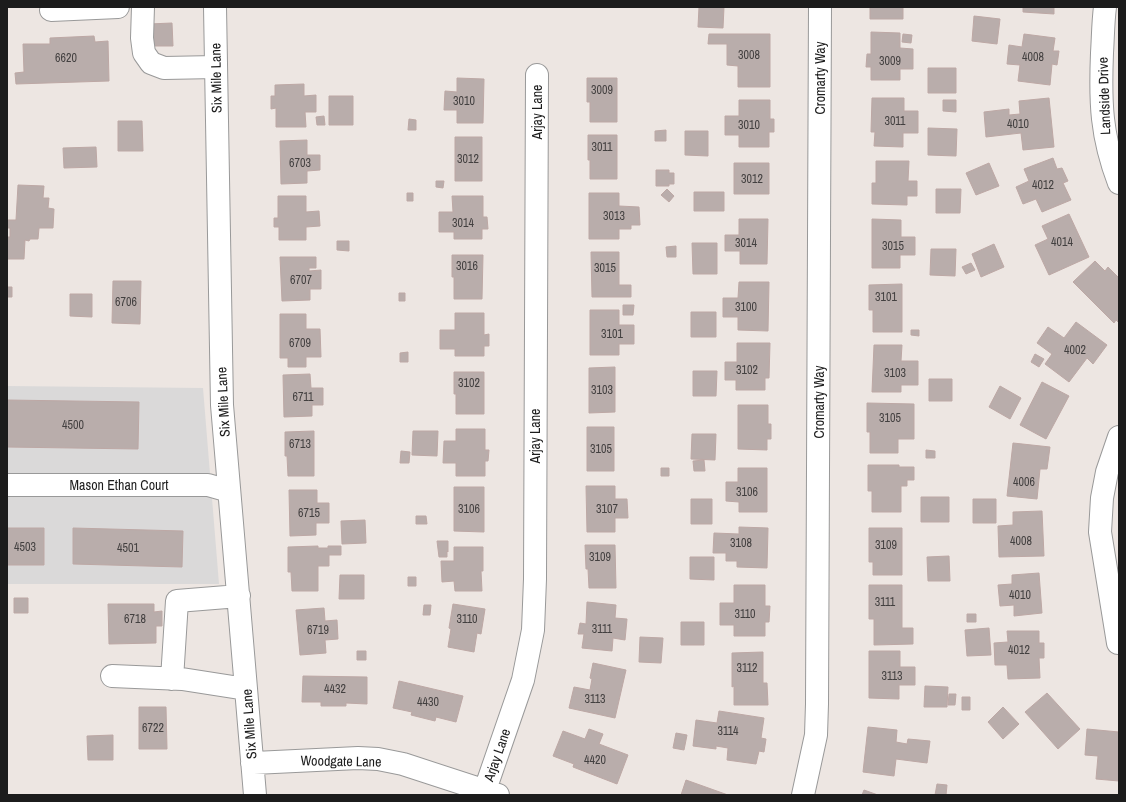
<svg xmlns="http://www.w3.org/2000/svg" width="1126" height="802" font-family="'Archivo Narrow',sans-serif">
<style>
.residential{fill:#dad9d9}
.building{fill:#b9adab;stroke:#bda8a5}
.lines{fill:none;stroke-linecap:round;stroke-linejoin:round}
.minor-casing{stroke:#999;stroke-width:24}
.minor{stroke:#fff;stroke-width:22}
.labels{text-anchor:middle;stroke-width:3.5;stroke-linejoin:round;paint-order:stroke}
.number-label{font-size:12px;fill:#434040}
.street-label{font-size:14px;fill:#1c1c1c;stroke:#fff}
</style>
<rect width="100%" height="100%" fill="#ede6e2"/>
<path class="residential" d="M7 386 203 388 219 584H7Z"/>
<path class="building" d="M699 7H724L723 28 698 27Z
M870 7H903V19H870Z
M1023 7H1054V14L1023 12Z
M974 16 1000 19 997 44 972 41Z
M172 23 173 46H149V24Z
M871 32 900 33V48L913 49V69H900V80H871V67H866L867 54H871Z
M709 34H770V87H738V66L727 65V44H708Z
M903 34 912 35 911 43 902 42Z
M1024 34 1055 38 1053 51H1059L1057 65 1052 64 1050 85 1018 81 1020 65 1007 64 1009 45 1022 47Z
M94 36 95 42 108 41 109 81 16 84 15 73 24 72 23 44H50V38Z
M928 68H956V93H928Z
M457 78 484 79 483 123H457V110H444L445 91 457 92Z
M587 78H617V122H590V102H587Z
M304 84V96L316 95V112H305L306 127H276V108L271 109V96H275V85Z
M329 96H353V125H329Z
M872 98H904V111H918V133H903V147L874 146 875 132H871Z
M1049 98 1054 147 1023 150 1021 133 986 137 984 112 1009 109V115L1020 114 1019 101Z
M739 100H770V119H774V132H769V147H739V135H725V116H739Z
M943 100H956V112L943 111Z
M324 116 325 125H317L316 117Z
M409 119 416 120V130H408Z
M118 121H142L143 151H118Z
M928 128 957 129 956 156 928 155Z
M666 130V141H655V131Z
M685 131H708V156L685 155Z
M588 135H617V179H590V160H588Z
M455 137H482V181H455Z
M307 140V155H320V170L307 171V183L281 184 280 141Z
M96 147 97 167 64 168 63 148Z
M1053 158 1057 169 1062 168 1068 181 1063 183 1071 200 1042 212 1036 199 1023 204 1016 187 1029 181 1024 169Z
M876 161H909L908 181H917V196H907V205L872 204V183H876Z
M734 163H769V194H734Z
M989 163 999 186 976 195 966 173Z
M656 170H669V173H674V184H669V186H656Z
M436 181H444L443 188 436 187Z
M18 185 44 186 43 198H49L48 208 54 209 53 228H39L38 239H30L29 241 25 240 24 259H7V237H10V228H7V220H16Z
M667 189 674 196 669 202 661 195Z
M936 189H961L960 213H936Z
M694 192H724V211H694Z
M407 193H413V201H407Z
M589 193H619V206L639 207 640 225H631V229H619V239H589Z
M278 196H306V212L319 211 320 226 306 227V240H279V227H274V218H278Z
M452 196H483V217H487L488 229H482V239H454V232H439V212H453Z
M1069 214 1089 257 1049 275 1035 245 1048 239 1042 226Z
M739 219H768L767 264H740V251H725V235H739Z
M872 219 901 220V237H915V255H900V268H872Z
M337 241H349V251L337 250Z
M692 243H717V274H693Z
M994 244 1004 267 981 277 972 254Z
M676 246V257H667L666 247Z
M931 249H956L955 276 930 275Z
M591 252H619V285H631V297H592Z
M452 255H483L482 299H454V277H452Z
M280 257H316V268H309V271L321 270V289H310V300L282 301Z
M1095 261 1105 271 1108 267 1119 278V323L1116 320 1114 323 1073 282Z
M971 263 975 270 966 274 962 267Z
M113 281H141L140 324 112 323Z
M739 282H769L768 331 738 330V317H723V298H738Z
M902 284V332H873V310H869V285Z
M7 287H12V297H7Z
M399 293H405V301H399Z
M70 294H92V317L70 316Z
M623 305H634L633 315H623Z
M590 310H619V325H634V344H619V355H590Z
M691 312H716V337H691Z
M455 313H484V335L489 334V346H484V356H455V349H440V330H455Z
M280 314H306V329H320L321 357H306V367H288V358H280Z
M1076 322 1107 345 1093 364 1087 358 1069 382 1045 364 1052 354 1037 343 1048 327 1064 338Z
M911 330H919V336L911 335Z
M737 343H770L769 378H765V390H736V380H725V362H737Z
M874 345H902L901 361H918V385H901V392H872Z
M408 352V362H400V353Z
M1035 354 1044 359 1039 367 1031 362Z
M615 367V412L589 413V368Z
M693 371H717L716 396H693Z
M454 372H484V414H456V394H454Z
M310 374 311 388H323V405H312V416L284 417 283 375Z
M929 379H952V401H929Z
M1042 382 1069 396 1046 439 1020 425Z
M1000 386 1021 398 1010 419 989 407Z
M7 400 139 402 138 449 7 447Z
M867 403 914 404V439H898V453H870V432H867Z
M738 405H768V424H771V439H767V450L738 449Z
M587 427H614V471H587Z
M456 429H485V450H489L488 461H485V476H456V463H443L444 441H456Z
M314 431V476H288L287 456H285V432Z
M413 431H438L437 456 412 455Z
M692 434H716L715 460 691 459Z
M1013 443 1050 447 1047 469H1040L1037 499 1007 496Z
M926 450 935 451V458H926Z
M401 451 410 452 409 463H400Z
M704 460 705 471H694L693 461Z
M868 465H899V467H914V480H907V486H901V512H872V491H868Z
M661 468H669V476H661Z
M738 468H767V512H739V502L726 501V482H738Z
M586 486H615V499H627L628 518H615V532H587Z
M454 487H484V532L454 531Z
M289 490H317V503H329V523H316V535L290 536Z
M921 497H949V522H921Z
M691 499H712V524H691Z
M973 499H996V523H973Z
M1042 511 1044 556 999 557 998 526 1013 525V512Z
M416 516H426L427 524H416Z
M365 520 366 543 342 544 341 521Z
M739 527 768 528 767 568 737 567V561H726V553H713L714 533 739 534Z
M7 528H44V565H7Z
M73 528 183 531 182 567 73 564Z
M869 528H902V575H873V562H869Z
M437 541H448V552L447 551V557H439Z
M585 545H615L616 588H589L588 569H586Z
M318 546V548H328V546H341V555H329V566H318V591H292L291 572H288V547Z
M454 547H483V571H481L482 591H455L454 581 442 582 441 561H454Z
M949 556 950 581H928L927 557Z
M690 557H714V580L690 579Z
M1039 573 1042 613 1014 616V605L1000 606 998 585 1012 584V575Z
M340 575H364V599H339Z
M408 577H416V586H408Z
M734 585H765V606H770L769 622H765V636H734V625H720V603H734Z
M869 585H902V628H913V644L874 645V619H869Z
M14 598H28V613H14Z
M587 602 616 605 615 618 627 619 625 640 613 638 612 651 582 648 584 634H578L580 623 586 624Z
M108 604H154V612L162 611V626H156V643L109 644Z
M453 604 485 609 481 634 477 633 474 652 448 647 451 629 449 628Z
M424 605H431L430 615H423Z
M324 608 325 621 337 620 338 639 325 640 326 653 300 655 296 610Z
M967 614H976V622H967Z
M681 622H704V645H681Z
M989 628 991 655 967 656 965 630Z
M1007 631H1039V643H1044V658H1039L1040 678 1008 679 1007 665H995L994 643 1008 642Z
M640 637 663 638 661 663 639 662Z
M357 651H366V660H357Z
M869 651H900V667H915V685H899V699L869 698Z
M763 652V683H767L768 705H734V686L732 687V653Z
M593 663 626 670 615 718 569 708 574 687 590 690 592 679 590 678Z
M303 676 367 677V704L346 703V706H321V702H302Z
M399 681 463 696 456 722 436 717 435 721 411 715 412 712 393 708Z
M925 686 948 687 947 707H924Z
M1047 693 1080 729 1058 749 1025 712Z
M949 694H956L955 705H948Z
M962 697H970V710H962Z
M139 707H166L167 749H139Z
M1003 707 1019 724 1003 739 988 722Z
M719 711 764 718 761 738 766 739 764 752 759 751 756 764 727 760 728 748 716 746V749L693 746 696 720 717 723Z
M868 727 897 730 896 742 907 744 908 739 930 741 927 763 896 759 894 776 863 772Z
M589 729 603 734 599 744 628 755 617 784 573 767 574 764 553 756 563 731 585 739Z
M1087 729 1119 732V781L1096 779 1098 756 1085 755Z
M676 733 687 735 684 750 673 748Z
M113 735V760H88L87 736Z
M686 780 728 795H681Z
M937 784 947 785 946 795H935Z
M864 790 878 795H862Z"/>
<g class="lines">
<g class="minor-casing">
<path id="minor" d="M143 7 142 38 144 53 151 63 164 68 216 67
M215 7 222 405 255 795
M1105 7C1103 22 1103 38 1102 53 1100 102 1101 136 1119 183
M51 10 118 7
M7 485H208L229 491
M1118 643 1100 532 1102 498 1107 472 1119 437
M112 676 182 679 246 689
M172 679 177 601 239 596
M252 763 358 758 378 759 403 764 498 795
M485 790 523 680 533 630 535 579 537 75
M803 795 816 735 817 704 820 7"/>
</g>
<use href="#minor" class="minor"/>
</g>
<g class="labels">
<g class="number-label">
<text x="749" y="59">3008</text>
<text x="1033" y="61">4008</text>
<text x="66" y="62">6620</text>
<text x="890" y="65">3009</text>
<text x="602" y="94">3009</text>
<text x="464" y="105">3010</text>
<text x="895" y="125">3011</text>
<text x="1018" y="128">4010</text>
<text x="749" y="129">3010</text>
<text x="602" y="151">3011</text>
<text x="468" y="163">3012</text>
<text x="300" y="167">6703</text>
<text x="752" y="183">3012</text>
<text x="1043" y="189">4012</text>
<text x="614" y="220">3013</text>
<text x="463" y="227">3014</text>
<text x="1062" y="246">4014</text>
<text x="746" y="247">3014</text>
<text x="893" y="250">3015</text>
<text x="467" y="270">3016</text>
<text x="605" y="272">3015</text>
<text x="301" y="284">6707</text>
<text x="886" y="301">3101</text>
<text x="126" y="306">6706</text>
<text x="746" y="311">3100</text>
<text x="612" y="338">3101</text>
<text x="300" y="347">6709</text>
<text x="1075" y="354">4002</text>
<text x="747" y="374">3102</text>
<text x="895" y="377">3103</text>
<text x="469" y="387">3102</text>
<text x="602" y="394">3103</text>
<text x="303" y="401">6711</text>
<text x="890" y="422">3105</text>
<text x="73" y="429">4500</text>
<text x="300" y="448">6713</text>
<text x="601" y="453">3105</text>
<text x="1024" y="486">4006</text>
<text x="747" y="496">3106</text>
<text x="469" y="513">3106</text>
<text x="607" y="513">3107</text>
<text x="309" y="517">6715</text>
<text x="1021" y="545">4008</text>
<text x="741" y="547">3108</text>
<text x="886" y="549">3109</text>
<text x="25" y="551">4503</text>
<text x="128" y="552">4501</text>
<text x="600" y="561">3109</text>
<text x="1020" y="599">4010</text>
<text x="885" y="606">3111</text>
<text x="745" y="618">3110</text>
<text x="135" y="623">6718</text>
<text x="467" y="623">3110</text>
<text x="602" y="633">3111</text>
<text x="318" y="634">6719</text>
<text x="1019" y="654">4012</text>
<text x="747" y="672">3112</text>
<text x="892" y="680">3113</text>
<text x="335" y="693">4432</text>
<text x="595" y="703">3113</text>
<text x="428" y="706">4430</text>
<text x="153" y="732">6722</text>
<text x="728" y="735">3114</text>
<text x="595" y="764">4420</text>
</g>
<g class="street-label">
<text transform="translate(216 78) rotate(-91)" y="5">Six Mile Lane</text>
<text transform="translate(820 78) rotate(-90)" y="5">Cromarty Way</text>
<text transform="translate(1104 96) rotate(-92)" y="5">Landside Drive</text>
<text transform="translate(537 112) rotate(-90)" y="5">Arjay Lane</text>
<text transform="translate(223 402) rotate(-93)" y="5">Six Mile Lane</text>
<text transform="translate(819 402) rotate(-90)" y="5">Cromarty Way</text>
<text transform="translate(535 436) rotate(-90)" y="5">Arjay Lane</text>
<text x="119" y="490">Mason Ethan Court</text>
<text transform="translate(249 724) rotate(-94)" y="5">Six Mile Lane</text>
<text transform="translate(497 755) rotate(-71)" y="5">Arjay Lane</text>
<text transform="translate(341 761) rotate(1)" y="5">Woodgate Lane</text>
</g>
</g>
<rect width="1126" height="802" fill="none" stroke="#1c1c1c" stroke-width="16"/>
</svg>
